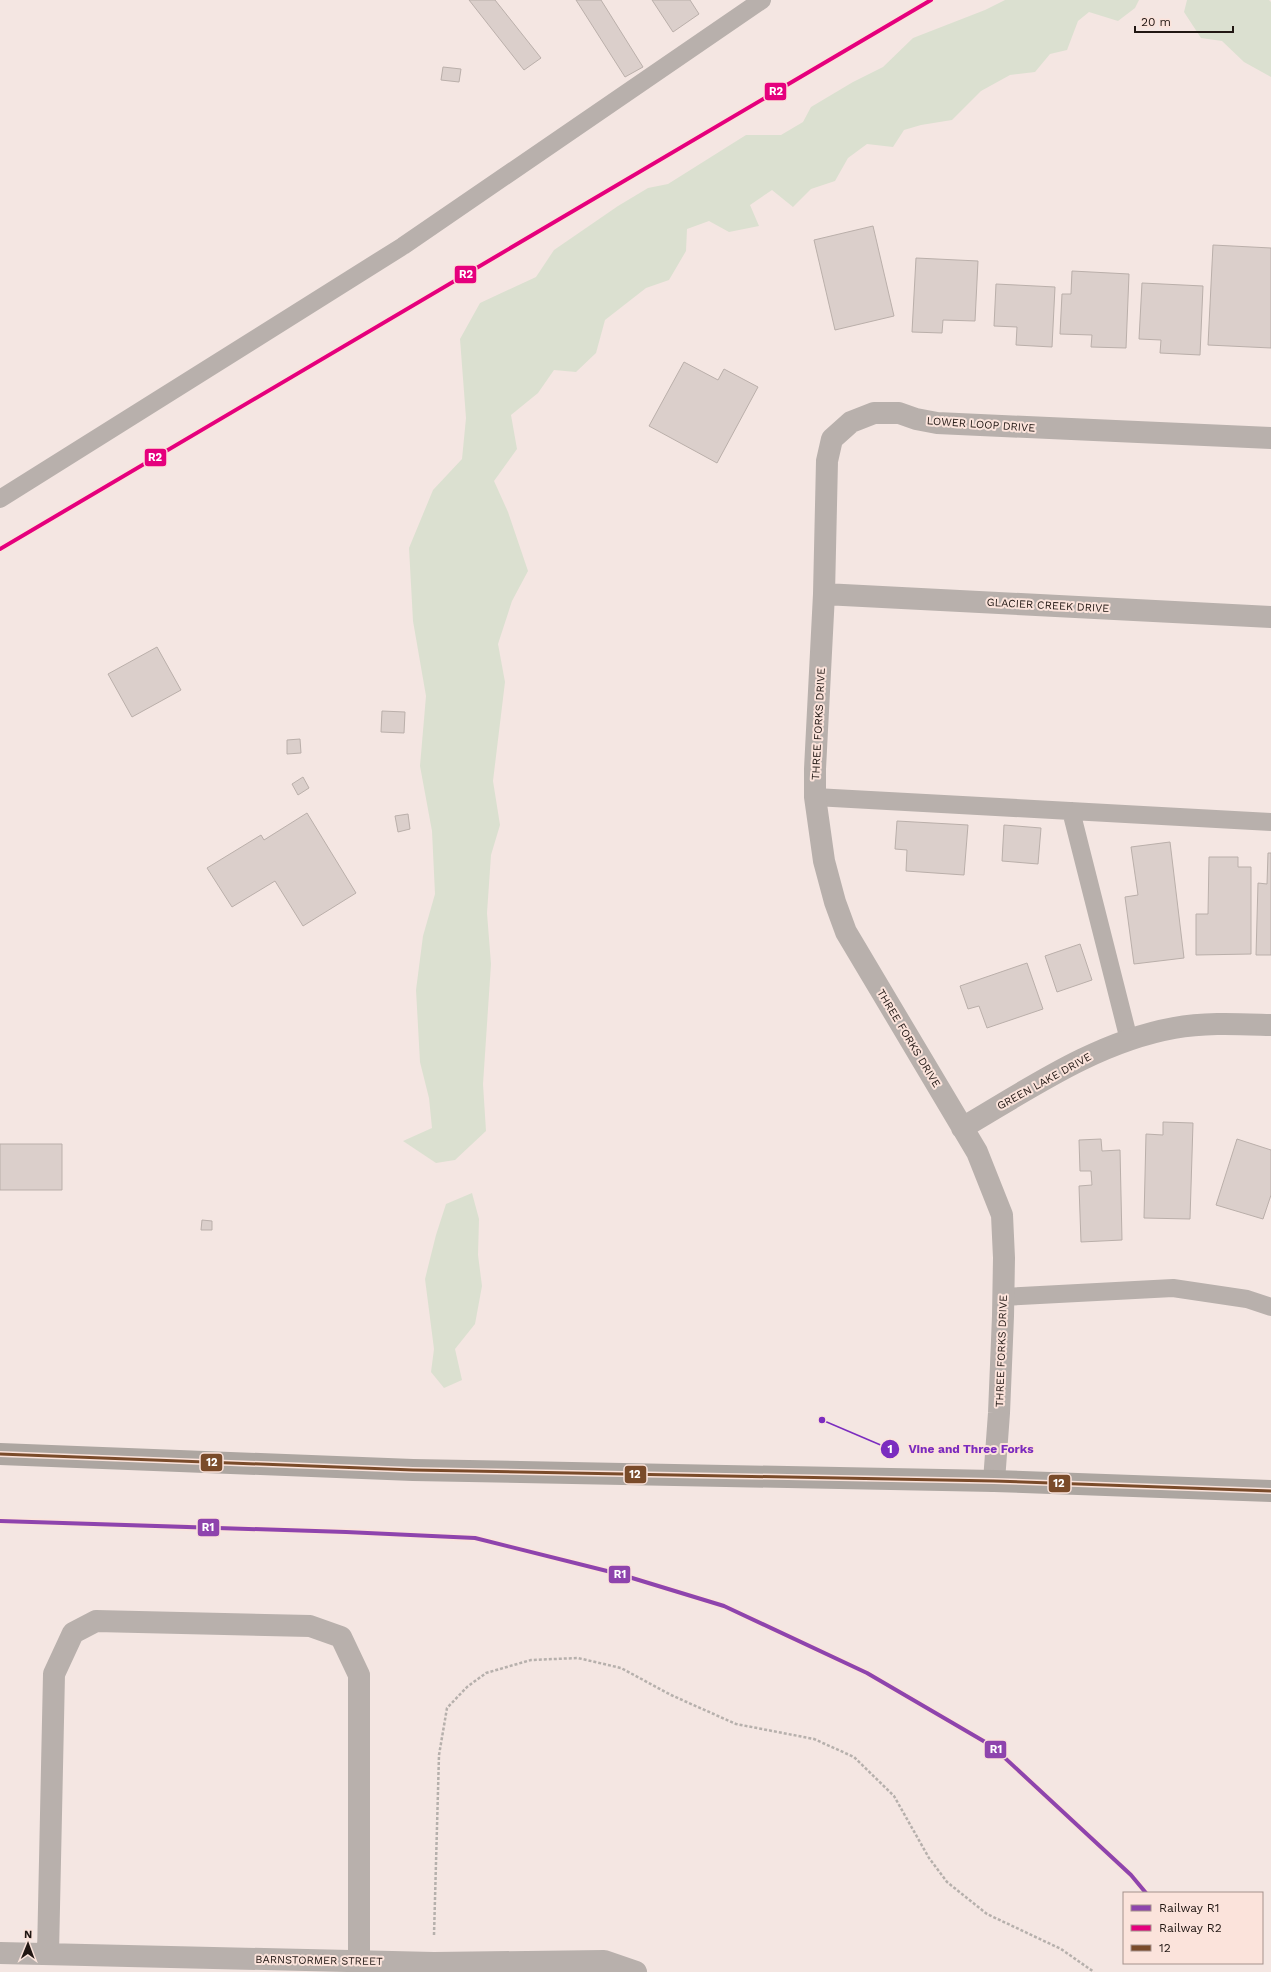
<svg xmlns="http://www.w3.org/2000/svg" width="1271" height="1972" font-family="'Work Sans',sans-serif">
<style>
.green{fill:#dbe0d0}
.building{fill:#dbcfcb;stroke:#baafaa}
.lines{fill:none;stroke-linecap:round;stroke-linejoin:round}
.path{stroke:#b6b0ac;stroke-width:2.5;stroke-dasharray:3 2;stroke-linecap:butt}
.lane{stroke:#b8b0ac;stroke-width:18}
.street{stroke:#b8b0ac;stroke-width:22}
.secondary{stroke:#ada6a1;stroke-width:22}
.bus-1-casing{stroke:#fbe3db;stroke-width:6}
.bus-1{stroke:#7a4b2a;stroke-width:3}
.rail-1-casing{stroke:#fbe3db;stroke-width:7}
.rail-2-casing{stroke:#fbe3db;stroke-width:7}
.rail-1{stroke:#8e44ad;stroke-width:4}
.rail-2{stroke:#e5007d;stroke-width:4}
.labels{text-anchor:middle;stroke-width:4;stroke-linejoin:round;paint-order:stroke}
.street-label{font-size:11px;fill:#211713;stroke:#fbe3db}
.leader{fill:none;stroke:#7b2cbf;stroke-width:1.5}
.callout-dot{fill:#7b2cbf;stroke:#fbe3db;stroke-width:1.5}
.mark-label{font-size:12px;text-anchor:middle;font-weight:bold;fill:#fff}
.callout-label{font-size:12px;text-anchor:middle;font-weight:bold;fill:#7b2cbf;stroke:#fbe3db;stroke-width:4;stroke-linejoin:round;paint-order:stroke}
.line-badge{stroke:#fbe3db;stroke-width:1.5}
.badge-label{font-size:11px;text-anchor:middle;font-weight:bold;fill:#fff}
</style>
<rect width="100%" height="100%" fill="#f4e6e2"/>
<path class="green" d="M1005 0H1139L1135 8 1118 21 1089 12 1078 21 1067 50 1050 54 1035 72 1010 75 981 91 952 120 921 125 904 130 893 147 867 144 848 158 835 181 811 189 793 207 772 190 750 205 759 226 729 232 709 221 687 229 686 251 669 280 646 288 605 320 596 353 576 372 554 370 538 393 511 415 517 449 494 481 508 512 528 571 512 601 498 644 505 682 493 781 500 825 491 855 487 913 491 964 483 1084 486 1131 455 1160 436 1163 403 1141 432 1128 429 1098 420 1062 416 990 423 936 435 894 432 831 420 766 426 696 413 621 409 548 433 490 462 459 466 418 460 339 480 303 536 277 554 250 618 206 648 188 668 184 746 135H781L803 122 811 107 853 82 883 67 913 38 985 10Z
M1187 0H1269L1271 2V77L1244 62 1222 41 1201 38 1184 12Z
M472 1193 479 1219 478 1255 482 1286 475 1324 455 1349 462 1380 444 1388 431 1372 434 1349 425 1279 436 1235 446 1204Z"/>
<path class="building" d="M469 0H495L541 58 524 70Z
M576 0H601L643 67 625 77Z
M652 0H690L699 14 673 32Z
M443 67 461 69 459 82 441 80Z
M873 226 894 316 835 330 814 240Z
M1213 245 1271 248V348L1208 345Z
M916 258 978 261 975 321 943 320 942 333 912 332Z
M1072 271 1129 274 1126 348 1091 347 1092 335 1060 334 1062 294H1071Z
M1142 283 1203 286 1200 355 1160 353 1161 340 1139 339Z
M996 284 1055 287 1052 347 1016 345 1017 327 994 326Z
M684 362 718 380 724 369 758 387 717 463 649 426Z
M157 647 181 690 132 717 108 674Z
M382 711 405 712 404 733 381 732Z
M300 739 301 753 287 754V740Z
M303 777 309 788 298 795 292 784Z
M307 813 356 893 303 926 275 881 232 907 207 868 261 835 264 840Z
M408 814 410 829 398 832 395 816Z
M897 821 968 825 964 875 906 871 907 850 895 849Z
M1004 825 1041 828 1038 864 1002 861Z
M1170 842 1184 958 1134 964 1125 897 1138 895 1131 847Z
M1268 853H1271V955H1256L1258 883 1267 884Z
M1209 857H1238V867H1251V954L1196 955V914H1208Z
M1080 944 1092 980 1057 992 1045 956Z
M1027 963 1043 1009 987 1028 979 1006 968 1009 960 986Z
M1163 1122 1193 1123 1190 1219 1144 1218 1146 1134 1163 1135Z
M1101 1139 1102 1151 1120 1150 1122 1240 1081 1242 1079 1186 1092 1185 1091 1171H1080L1079 1140Z
M1237 1139 1271 1150V1195L1263 1219 1216 1205Z
M0 1144H62V1190H0Z
M202 1220 212 1221V1230H201Z"/>
<g class="lines">
<path class="path" d="M434 1935 439 1755 447 1708 467 1687 486 1673 531 1660 578 1658 621 1668 671 1695 736 1724 814 1739 854 1757 894 1796 929 1858 947 1882 987 1914 1061 1949 1094 1972"/>
<path class="lane" d="M0 499 403 246 762 0
M815 797 1271 822
M1071 811 1129 1040
M1003 1297 1173 1288 1247 1299 1271 1307"/>
<path class="street" d="M824 594 1271 617
M962 1128C1029 1089 1096 1042 1174 1028 1206 1022 1239 1024 1271 1025
M994 1481 999 1413 1003 1316 1004 1258 1002 1215 977 1152 846 932 835 902 824 861 815 797V769L824 594 827 461 832 439 851 422 874 413H899L916 419 937 423 1271 438
M0 1953 434 1963 604 1961 636 1972
M48 1954 54 1674 73 1633 96 1621 310 1626 341 1637 359 1675V1961"/>
<path class="secondary" d="M0 1454 413 1470 994 1481 1271 1491"/>
<g class="bus-1-casing">
<path id="bus-1" d="M0 1454 413 1470 994 1481 1271 1491"/>
</g>
<use href="#bus-1" class="bus-1"/>
<g class="rail-1-casing">
<path id="rail-1" d="M0 1521 346 1532 475 1538 619 1574 724 1606 867 1673 992 1746 1131 1875 1146 1893"/>
</g>
<g class="rail-2-casing">
<path id="rail-2" d="M0 549 931 0"/>
</g>
<use href="#rail-1" class="rail-1"/>
<use href="#rail-2" class="rail-2"/>
</g>
<g class="labels">
<g class="street-label">
<text transform="translate(981 424) rotate(4)" y="4">LOWER LOOP DRIVE</text>
<text transform="translate(1048 605) rotate(3)" y="4">GLACIER CREEK DRIVE</text>
<text transform="translate(818 724) rotate(-87)" y="4">THREE FORKS DRIVE</text>
<text transform="translate(909 1038) rotate(59)" y="4">THREE FORKS DRIVE</text>
<text transform="translate(1044 1081) rotate(-29)" y="4">GREEN LAKE DRIVE</text>
<text transform="translate(1001 1351) rotate(-88)" y="4">THREE FORKS DRIVE</text>
<text transform="translate(319 1960) rotate(1)" y="4">BARNSTORMER STREET</text>
</g>
</g>
<path class="leader" d="M822 1420L890 1449"/>
<g class="callout-dot">
<circle cx="822" cy="1420" r="4"/>
<circle cx="890" cy="1449" r="10"/>
</g>
<g class="mark-label">
<text x="890" y="1453">1</text>
</g>
<g class="callout-label">
<text x="971" y="1453">Vine and Three Forks</text>
</g>
<g class="line-badge">
<rect x="764" y="82" width="23" height="19" rx="4" fill="#e5007d"/>
<rect x="454" y="265" width="23" height="19" rx="4" fill="#e5007d"/>
<rect x="144" y="448" width="23" height="19" rx="4" fill="#e5007d"/>
<rect x="200" y="1453" width="23" height="19" rx="4" fill="#7a4b2a"/>
<rect x="624" y="1465" width="23" height="19" rx="4" fill="#7a4b2a"/>
<rect x="1048" y="1474" width="23" height="19" rx="4" fill="#7a4b2a"/>
<rect x="197" y="1518" width="23" height="19" rx="4" fill="#8e44ad"/>
<rect x="608" y="1565" width="23" height="19" rx="4" fill="#8e44ad"/>
<rect x="984" y="1740" width="23" height="19" rx="4" fill="#8e44ad"/>
</g>
<g class="badge-label">
<text x="776" y="95">R2</text>
<text x="466" y="278">R2</text>
<text x="155" y="461">R2</text>
<text x="212" y="1466">12</text>
<text x="635" y="1478">12</text>
<text x="1059" y="1487">12</text>
<text x="208" y="1531">R1</text>
<text x="620" y="1578">R1</text>
<text x="996" y="1753">R1</text>
</g>
<rect x="1123" y="1892" width="140" height="72" fill="#fbe3db" stroke="#a4918b"/>
<rect x="1131" y="1905" width="20" height="6" fill="#8e44ad" stroke="#a4918b"/>
<text x="1159" y="1912" font-size="12" fill="#211713">Railway R1</text>
<rect x="1131" y="1925" width="20" height="6" fill="#e5007d" stroke="#a4918b"/>
<text x="1159" y="1932" font-size="12" fill="#211713">Railway R2</text>
<rect x="1131" y="1945" width="20" height="6" fill="#7a4b2a" stroke="#a4918b"/>
<text x="1159" y="1952" font-size="12" fill="#211713">12</text>
<g transform="translate(28 1944) rotate(1)" stroke="#fbe3db" stroke-width="3" paint-order="stroke">
<path d="M0-3L7 15L0 10L-7 15Z" fill="#211713"/>
<text y="-6" font-size="11" font-weight="bold" text-anchor="middle" fill="#211713">N</text>
</g>
<path d="M1135 26v6h98v-6" fill="none" stroke="#211713" stroke-width="2"/>
<text x="1141" y="26" font-size="12" fill="#211713" stroke="#fbe3db" stroke-width="3" paint-order="stroke">20 m</text>
</svg>
